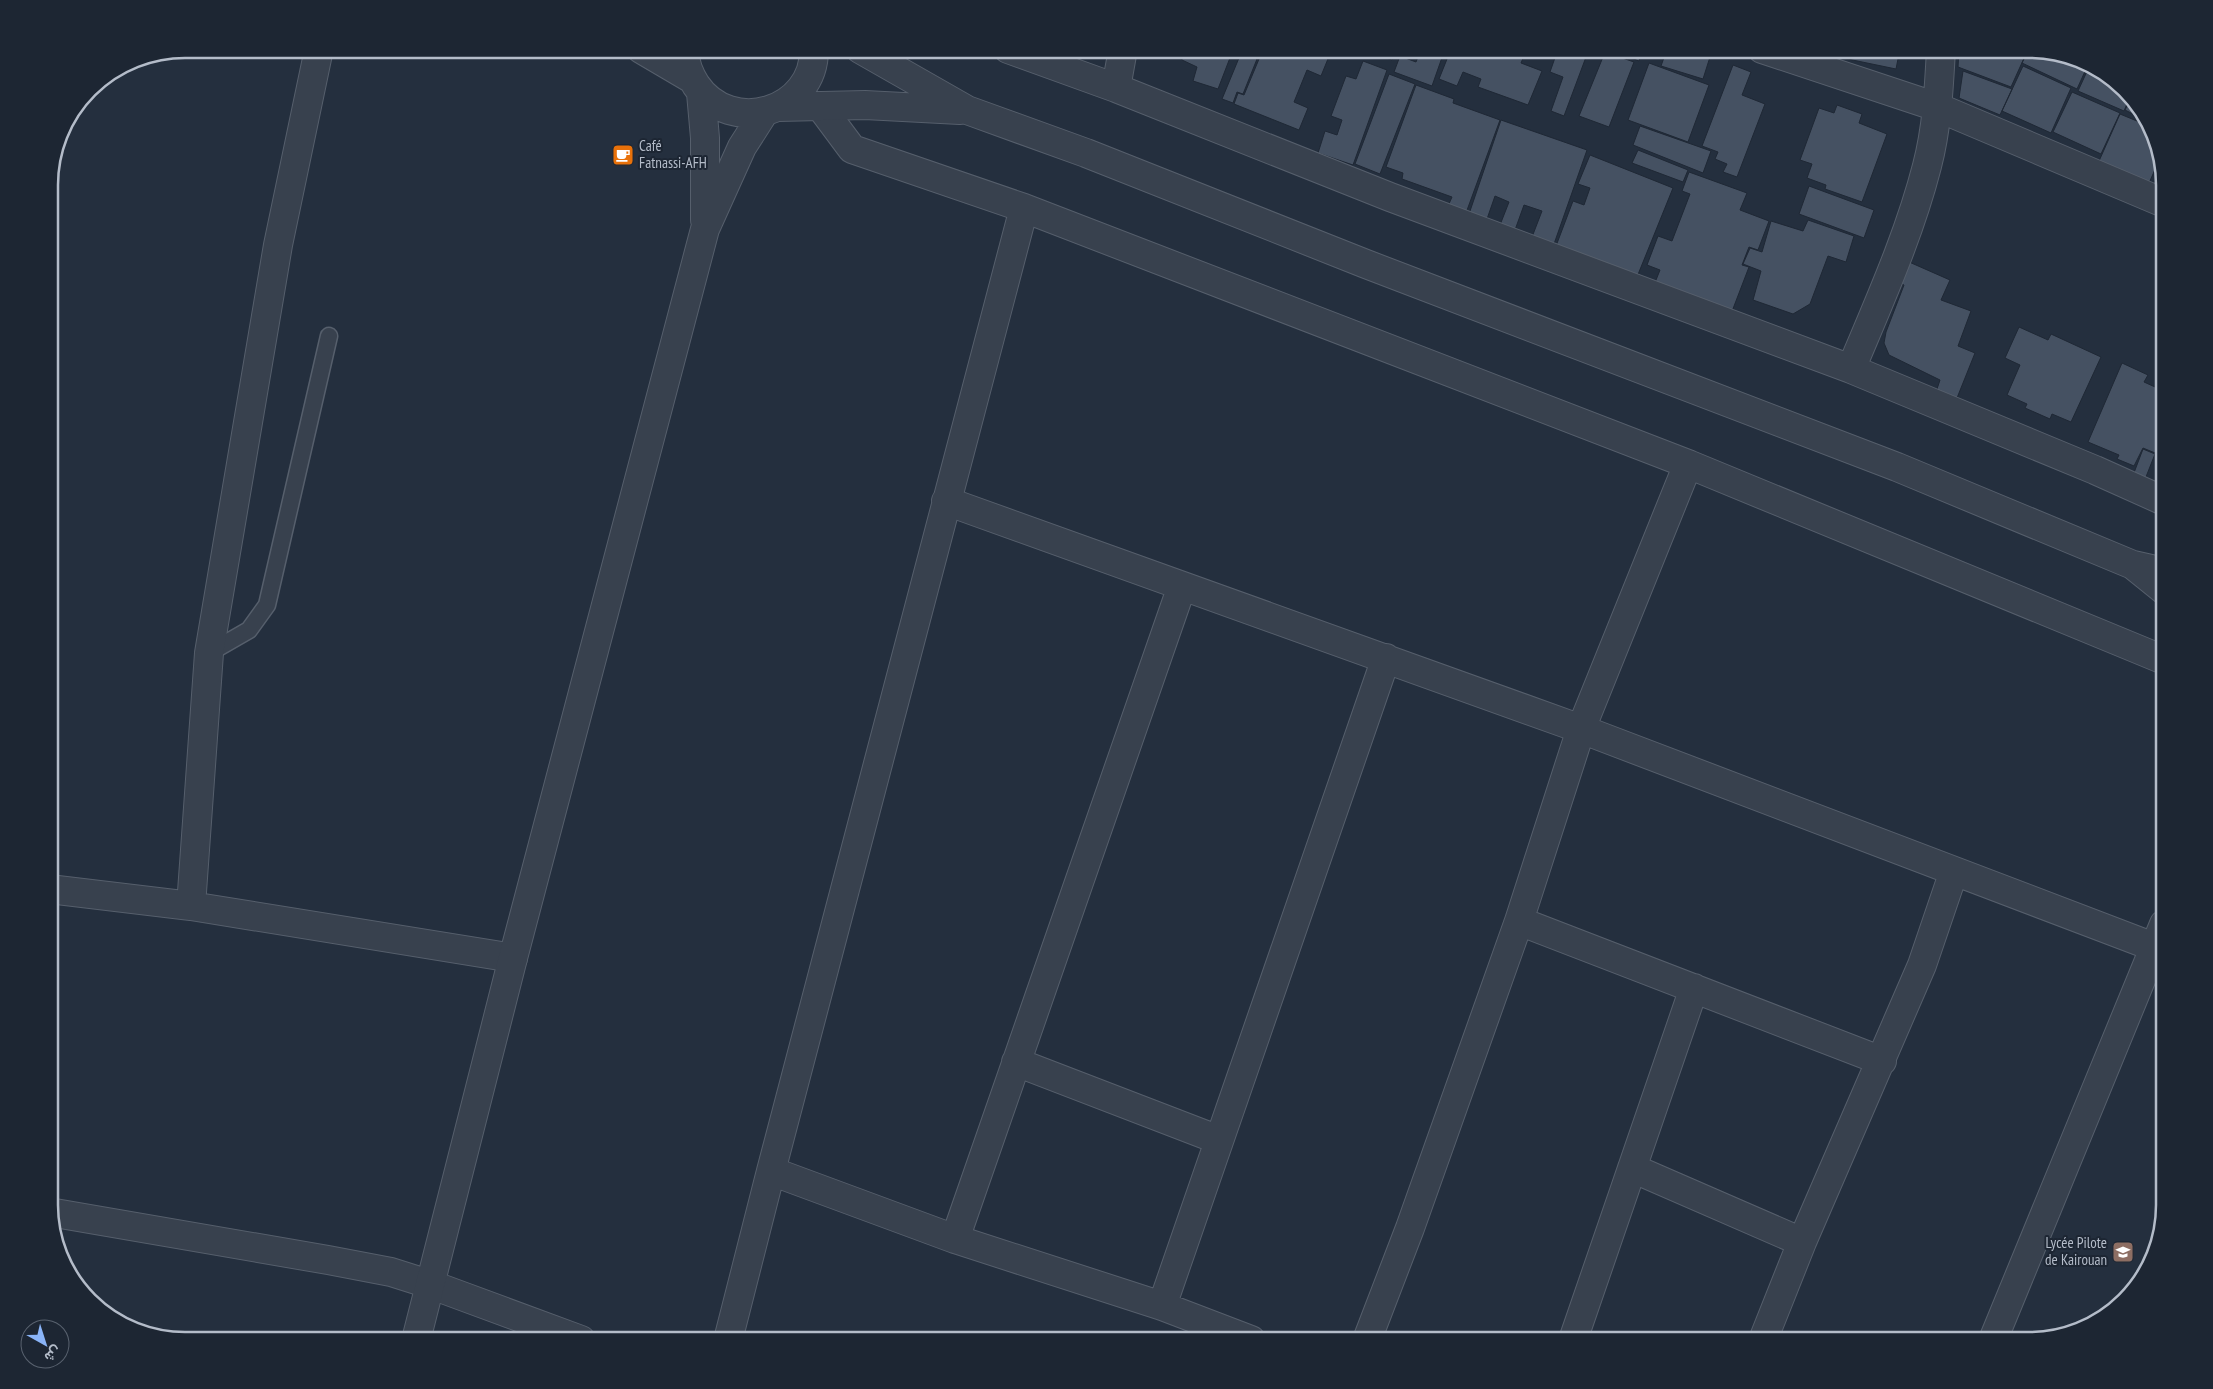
<svg xmlns="http://www.w3.org/2000/svg" width="2213" height="1389" font-family="'PT Sans Narrow',Vazirmatn,sans-serif">
<style>
.building{fill:#455162;stroke:#1f2835}
.lines{fill:none;stroke-linecap:round;stroke-linejoin:round}
.service-casing{stroke:#565f6c;stroke-width:19}
.minor-casing{stroke:#565f6c;stroke-width:30}
.tertiary-casing{stroke:#565f6c;stroke-width:30}
.service{stroke:#38414e;stroke-width:16}
.minor{stroke:#38414e;stroke-width:28}
.tertiary{stroke:#38414e;stroke-width:28}
.labels{text-anchor:middle;stroke-width:4;stroke-linejoin:round;paint-order:stroke}
.poi-label{font-size:15px;fill:#b4bcc9;stroke:#1d2633;text-anchor:start}
.rim{fill:none;stroke:#b4bcc9;stroke-width:2.5}
</style>
<rect width="100%" height="100%" fill="#242f3e"/>
<path class="building" d="M1166 49H1230L1233 50 1218 89 1193 81 1197 67 1182 60 1181 54Z
M1233 49H1300L1308 52 1309 49H1332L1321 76 1307 70 1294 102 1308 108 1299 130 1234 104 1238 93 1244 95 1259 59Z
M1360 49H1396L1392 60Z
M1421 49H1445L1432 86 1394 72 1400 56 1416 62Z
M1451 49H1527L1521 63 1542 71 1528 105 1478 87 1481 79 1463 72 1457 86 1439 79Z
M1558 49H1589L1564 116 1551 111 1563 77 1550 72Z
M1606 49H1643L1639 61Z
M1667 49H1683L1710 57 1703 79 1661 66Z
M1840 49H1900L1896 69 1838 57Z
M1959 49H2022L2020 54 2025 56 2011 87 1958 67Z
M2029 49 2087 67 2077 89 2022 63Z
M1605 52 1634 62 1609 127 1579 116Z
M1241 53 1257 59 1243 94 1237 92 1233 103 1222 99Z
M1363 61 1387 70 1353 165 1318 153 1325 131 1337 135 1342 120 1331 116 1346 76 1356 79Z
M1649 63 1709 85 1688 142 1628 120Z
M1733 65 1751 72 1742 95 1765 104 1737 177 1723 172 1727 164 1715 159 1718 152 1702 146Z
M2023 66 2071 88 2051 133 2002 111Z
M2089 67 2104 72 2129 99 2124 111 2078 91Z
M1963 71 2012 89 2000 115 1959 98Z
M1389 74 1415 84 1380 174 1355 164Z
M1416 85 1454 99 1453 103 1500 120 1466 213 1448 206 1452 197 1402 179 1403 173 1386 167Z
M2072 92 2120 113 2101 154 2053 132Z
M2130 100 2146 117 2147 121 2125 110Z
M1837 105 1862 114 1859 123 1887 134 1862 202 1825 189 1826 185 1807 178 1812 164 1800 160 1819 108 1834 113Z
M2120 114 2149 126 2158 163 2149 183 2099 161Z
M1501 120 1587 150 1554 244 1532 237 1542 211 1524 205 1515 230 1500 225 1509 202 1495 196 1487 219 1469 214Z
M1640 126 1711 151 1703 173 1633 145Z
M1638 150 1688 170 1683 182 1632 163Z
M1590 155 1673 188 1637 277 1556 246 1573 201 1584 205 1590 188 1578 184Z
M2160 169 2164 185V192L2152 187Z
M1689 172 1747 193 1740 210 1769 221 1758 250 1749 247 1742 265 1749 267 1731 314 1654 285 1660 270 1647 265 1658 236 1672 241 1690 194 1682 191Z
M1809 186 1874 210 1864 238 1799 214Z
M1808 220 1854 236 1846 262 1828 256 1810 304 1793 314 1753 300 1761 271 1743 264 1750 248 1762 252 1771 221 1803 231Z
M1891 254 1950 280 1941 300 1971 311 1958 346 1975 353 1955 403 1935 395 1940 380 1889 355 1884 343 1886 332 1904 285 1883 275Z
M2019 327 2048 340 2051 334 2101 357 2071 422 2052 414 2050 419 2025 408 2027 404 2007 395 2020 365 2005 358Z
M2122 363 2148 375 2144 382 2164 391V446L2160 455 2143 448 2134 466 2117 459 2119 455 2088 442Z
M2143 449 2155 454 2144 482 2132 478Z"/>
<g class="lines">
<g class="service-casing">
<path id="service" d="M209 653 249 630 267 605 329 336"/>
</g>
<g class="minor-casing">
<path id="minor" d="M1008 49 1116 88 1390 197 1851 369 2095 470 2164 501
M1762 49 1937 107 2164 203
M1116 88 1123 49
M820 106 852 149 1024 208 1688 464 2164 660
M1851 369C1879 302 1909 236 1927 166 1937 128 1939 87 1941 49
M946 501 1581 729 2154 947
M49 889 191 906 513 958
M191 906 209 653 278 245 319 49
M1519 921 1882 1061
M1016 1062 1219 1140
M1632 1168 1802 1242
M771 1171 955 1239 1162 1306 1251 1340
M49 1212 328 1260 391 1272 432 1285 581 1340
M955 1239 1182 586
M1162 1306 1386 658
M728 1340 771 1171 1024 208
M1367 1340 1410 1228 1519 921 1581 729 1688 464
M1573 1340 1694 988
M1763 1340 1802 1242 1922 965 1954 871
M1993 1340 2164 924"/>
</g>
<g class="tertiary-casing">
<path id="tertiary" d="M641 49 692 79
M685 49C684 62 689 74 696 85 731 137 815 112 814 49
M860 49 967 110 1086 153 1366 264 1897 467 2133 565
M701 93 705 138V220
M778 107 865 105 960 110
M2164 572 2133 565 2164 590
M416 1340 513 958 705 229 742 147 765 111"/>
</g>
<use href="#service" class="service"/>
<use href="#minor" class="minor"/>
<use href="#tertiary" class="tertiary"/>
</g>
<defs>
<g id="cafe-square" transform="scale(1.125)"><rect x="-9" y="-9" width="18" height="18" rx="4" fill="#e8710a" stroke="#1d2633"/><path d="M-5.5-4.5H6V0H3Q3 3.5 0 3.5H-2.5Q-5.5 3.5-5.5 0ZM3-3.2v2h1.7v-2ZM-6 4.5H4V6H-6Z" fill="#fff"/></g>
<g id="school-square" transform="scale(1.125)"><rect x="-9" y="-9" width="18" height="18" rx="4" fill="#8d6e63" stroke="#1d2633"/><path d="M0-5L7-2L0 1L-7-2ZM-4 1L0 2.5L4 1V4Q0 6-4 4Z" fill="#fff"/></g>
</defs>
<g fill-rule="evenodd">
<use href="#cafe-square" x="623" y="155"/>
<use href="#school-square" x="2123" y="1252"/>
</g>
<g class="labels">
<g class="poi-label">
<text x="639" y="151">Café<tspan x="639" dy="17">Fatnassi-AFH</tspan></text>
<text x="2107" y="1248" text-anchor="end">Lycée Pilote<tspan x="2107" dy="17">de Kairouan</tspan></text>
</g>
</g>
<path d="M0 0H2213V1389H0ZM185 58H2029A127 127 0 0 1 2156 185V1205A127 127 0 0 1 2029 1332H185A127 127 0 0 1 58 1205V185A127 127 0 0 1 185 58Z" fill="#1d2633" fill-rule="evenodd"/>
<path class="rim" d="M185 58H2029A127 127 0 0 1 2156 185V1205A127 127 0 0 1 2029 1332H185A127 127 0 0 1 58 1205V185A127 127 0 0 1 185 58Z"/>
<g transform="translate(45 1344) rotate(141)"><circle r="24" fill="#1d2633" stroke="#59626f"/>
<path d="M0-4L9 19L0 12L-9 19Z" fill="#8ab4f8"/>
<text y="-8" font-size="14" font-weight="bold" text-anchor="middle" fill="#b4bcc9">ش</text>
</g>
</svg>
